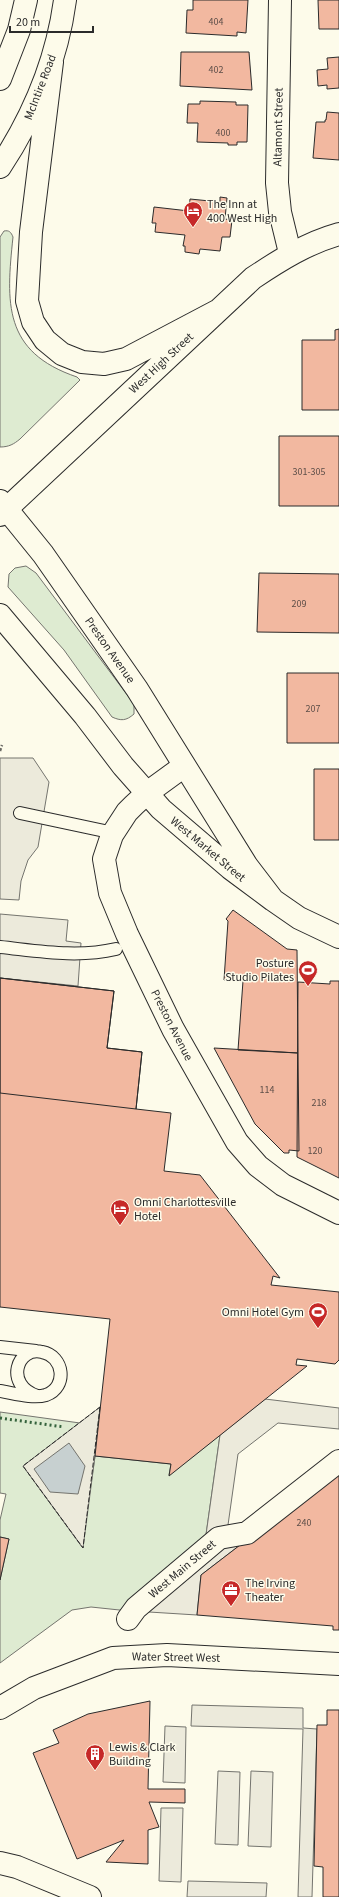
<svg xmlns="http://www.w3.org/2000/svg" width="339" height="1897" font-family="'Source Sans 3',sans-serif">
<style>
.green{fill:#deebd1;stroke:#74746e}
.parking{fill:#eceadb;stroke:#74746e}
.water{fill:#c7d0d0;stroke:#74746e}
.building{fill:#f2b8a0;stroke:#2b2b2b}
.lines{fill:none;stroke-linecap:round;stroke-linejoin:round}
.lane-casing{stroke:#2b2b2b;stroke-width:14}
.street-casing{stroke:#2b2b2b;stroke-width:24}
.secondary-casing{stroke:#2b2b2b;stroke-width:24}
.primary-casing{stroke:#2b2b2b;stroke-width:24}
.path{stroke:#6a6964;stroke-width:2.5;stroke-dasharray:3 2;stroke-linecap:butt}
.lane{stroke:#fdfbea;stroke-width:12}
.street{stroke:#fdfbea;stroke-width:22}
.secondary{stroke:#fdfbea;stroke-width:22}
.primary{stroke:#fdfbea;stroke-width:22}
.hedge{stroke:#34623c;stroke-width:3;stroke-dasharray:2 3;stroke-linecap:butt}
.fence{stroke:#2b2b2b;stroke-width:1;stroke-dasharray:5 2;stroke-linecap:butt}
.labels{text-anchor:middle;stroke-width:3;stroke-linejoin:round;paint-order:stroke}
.number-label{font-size:10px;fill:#5d4e48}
.street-label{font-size:12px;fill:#2b2b2b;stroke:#fdfbea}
.poi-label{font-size:12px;fill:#2b2b2b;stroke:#fdfbea;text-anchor:start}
</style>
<rect width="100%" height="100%" fill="#fdfbea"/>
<path class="green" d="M4 231C9 230 11 232 13 237 6 303 3 352 77 377L80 380 20 439C14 444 9 447 0 447V237Z
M26 566 36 573 134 704V714C126 721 121 721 112 717L64 650 8 587 9 574 15 568Z
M0 1412 80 1423 23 1466 82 1547 95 1456 171 1464 169 1475 220 1435 204 1549 129 1611 91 1607 72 1610 0 1663V1580L9 1539 0 1537V1520L6 1494 0 1493Z"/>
<path class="parking" d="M0 758H33L49 782 38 847 28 860 21 881 19 900 0 899Z
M0 914 68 920 66 941 81 943 78 986 0 978Z
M265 1399 339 1408V1429L278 1423 238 1454 228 1525H251L339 1469 201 1575 197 1615 133 1611 204 1549 220 1435Z
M100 1407 95 1456 83 1548 23 1466Z
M192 1705 303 1708V1728L317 1729 312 1897H298L303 1729 191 1726Z
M165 1726 186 1727 185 1783 163 1782Z
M218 1771 240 1772 238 1845 215 1844Z
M251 1771 273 1772 271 1847 248 1846Z
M161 1808H183L181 1882 159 1881Z
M188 1881 267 1883 266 1897H187Z"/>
<path class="water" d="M69 1443 85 1466 78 1494 50 1492 34 1469Z"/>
<path class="building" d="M193 0H248L246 33 237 32V36L186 33 187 10H193Z
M318 0H339V29H319Z
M181 52H249L252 90 180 86Z
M339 57V88L327 89V85L318 86 317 70 328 69 327 58Z
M200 101 236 102V105H248L247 142H237V145H228V143L197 142 198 123H187L188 104H200Z
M327 112 339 113V160L313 158 316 122H325V120H326Z
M220 197 227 198 225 219 232 220 230 237H222L220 251 200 249 199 254 185 252V246H183L185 235 155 232 156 223H152L154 207 189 211 190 199 220 202Z
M339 329V410H302V340H335V330Z
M279 436H339V506H279Z
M259 573 339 574V633L257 632Z
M287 673H339V743H287Z
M314 769H339V840H314Z
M233 910 287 949 297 950 298 1053 238 1050 243 981 224 980 228 921 226 919Z
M0 978 114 991 107 1048 142 1052 136 1109 0 1093Z
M0 978 114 991 107 1048 142 1052 136 1109 171 1113 164 1171 200 1175 280 1278 273 1276 271 1285 339 1292V1360L335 1364 297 1359 296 1365 307 1366 169 1476 171 1464 95 1456 110 1319 0 1307Z
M330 981H339V1178L297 1157 298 982 330 984Z
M214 1048 298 1053 299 1151 289 1150V1153H284L255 1124Z
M339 1469V1630H333V1626L197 1615 201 1575Z
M0 1537 9 1539 0 1580Z
M150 1701 148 1789H185V1803L149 1802 159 1827 148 1830V1864L106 1862 124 1840 77 1859 33 1753 59 1743 53 1730 88 1714Z
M327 1710H339V1897H323V1867L314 1866 317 1725H327Z"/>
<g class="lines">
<g class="lane-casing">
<path id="lane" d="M20 813 114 833
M0 947C39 951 77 958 116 949
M0 1347 36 1351
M0 1391C13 1393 33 1399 46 1395 68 1387 64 1356 42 1352 17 1346 4 1385 37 1396"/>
</g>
<g class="street-casing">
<path id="street" d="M280 0 277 183 280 212 290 253
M184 766 147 793 134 805 127 812 112 835 104 859 110 893 127 934 173 1029 237 1142 258 1166 283 1185 339 1213
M128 1619 136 1608 219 1538 247 1533 339 1461
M0 1863 17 1867 90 1897"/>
</g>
<g class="secondary-casing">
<path id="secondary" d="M52 62 31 232 27 301 33 322 45 340 62 354 82 362 104 364 126 359 217 311
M0 79 19 30 26 0
M0 167C33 117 57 60 65 0
M0 515 253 278C280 260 307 243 339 234
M0 1708 34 1688 113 1658 167 1655 339 1664"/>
</g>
<g class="primary-casing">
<path id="primary" d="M0 501 43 554 137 689 247 866 273 900
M0 615 85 716 123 766 161 809 230 868 273 900 299 918 339 937"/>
</g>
<path class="path" d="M0 751 2 745"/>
<use href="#lane" class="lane"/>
<use href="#street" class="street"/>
<use href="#secondary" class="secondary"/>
<use href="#primary" class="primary"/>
<path class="hedge" d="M0 1418 64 1427"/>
<path class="fence" d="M100 1407 83 1548 23 1466Z"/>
</g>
<defs>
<g id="hotel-pin" transform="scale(1)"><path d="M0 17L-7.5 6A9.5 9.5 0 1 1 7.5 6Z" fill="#c62828" stroke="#fdfbea"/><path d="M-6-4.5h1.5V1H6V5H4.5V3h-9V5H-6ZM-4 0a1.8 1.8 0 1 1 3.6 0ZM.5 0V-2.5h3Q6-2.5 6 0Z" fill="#fff"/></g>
<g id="stadium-pin" transform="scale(1)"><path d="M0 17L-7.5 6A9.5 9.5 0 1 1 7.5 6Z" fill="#c62828" stroke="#fdfbea"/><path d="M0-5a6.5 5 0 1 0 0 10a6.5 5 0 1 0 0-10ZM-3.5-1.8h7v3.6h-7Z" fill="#fff"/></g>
<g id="office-pin" transform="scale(1)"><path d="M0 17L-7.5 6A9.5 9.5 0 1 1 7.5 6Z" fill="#c62828" stroke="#fdfbea"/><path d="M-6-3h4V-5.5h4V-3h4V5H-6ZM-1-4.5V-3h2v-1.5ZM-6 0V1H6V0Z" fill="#fff"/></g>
<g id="building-pin" transform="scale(1)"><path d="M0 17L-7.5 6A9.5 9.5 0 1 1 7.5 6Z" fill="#c62828" stroke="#fdfbea"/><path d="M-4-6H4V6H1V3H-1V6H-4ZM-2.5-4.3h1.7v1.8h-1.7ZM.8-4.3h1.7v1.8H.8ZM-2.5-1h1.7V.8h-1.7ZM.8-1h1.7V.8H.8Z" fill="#fff"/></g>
</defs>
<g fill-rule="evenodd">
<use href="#hotel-pin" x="193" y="211"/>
<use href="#stadium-pin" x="308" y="970"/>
<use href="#hotel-pin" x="120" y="1209"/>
<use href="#stadium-pin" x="318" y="1312"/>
<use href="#office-pin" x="231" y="1590"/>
<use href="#building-pin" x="95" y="1754"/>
</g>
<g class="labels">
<g class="number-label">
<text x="216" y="25">404</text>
<text x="216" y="73">402</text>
<text x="223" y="136">400</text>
<text x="309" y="475">301-305</text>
<text x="299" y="607">209</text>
<text x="313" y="712">207</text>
<text x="267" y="1093">114</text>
<text x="319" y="1106">218</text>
<text x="315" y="1154">120</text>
<text x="304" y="1526">240</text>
</g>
<g class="street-label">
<text transform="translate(40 87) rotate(-69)" y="4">McIntire Road</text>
<text transform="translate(278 127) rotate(-89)" y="4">Altamont Street</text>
<text transform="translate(161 363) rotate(-43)" y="4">West High Street</text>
<text transform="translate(110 650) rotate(55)" y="4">Preston Avenue</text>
<text transform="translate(208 849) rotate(40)" y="4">West Market Street</text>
<text transform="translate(172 1025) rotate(63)" y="4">Preston Avenue</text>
<text transform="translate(182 1569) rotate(-40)" y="4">West Main Street</text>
<text transform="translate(176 1657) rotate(1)" y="4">Water Street West</text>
</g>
<g class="poi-label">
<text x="207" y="208">The Inn at<tspan x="207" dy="14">400 West High</tspan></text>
<text x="294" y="967" text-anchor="end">Posture<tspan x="294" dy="14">Studio Pilates</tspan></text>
<text x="134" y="1206">Omni Charlottesville<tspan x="134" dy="14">Hotel</tspan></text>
<text x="304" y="1316" text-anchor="end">Omni Hotel Gym</text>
<text x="245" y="1587">The Irving<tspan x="245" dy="14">Theater</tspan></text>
<text x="109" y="1751">Lewis &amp; Clark<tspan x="109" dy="14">Building</tspan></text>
</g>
</g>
<path d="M10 26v6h83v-6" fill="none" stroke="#2b2b2b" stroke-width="2"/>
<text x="16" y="26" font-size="12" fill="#2b2b2b" stroke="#fdfbea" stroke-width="3" paint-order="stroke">20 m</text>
</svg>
